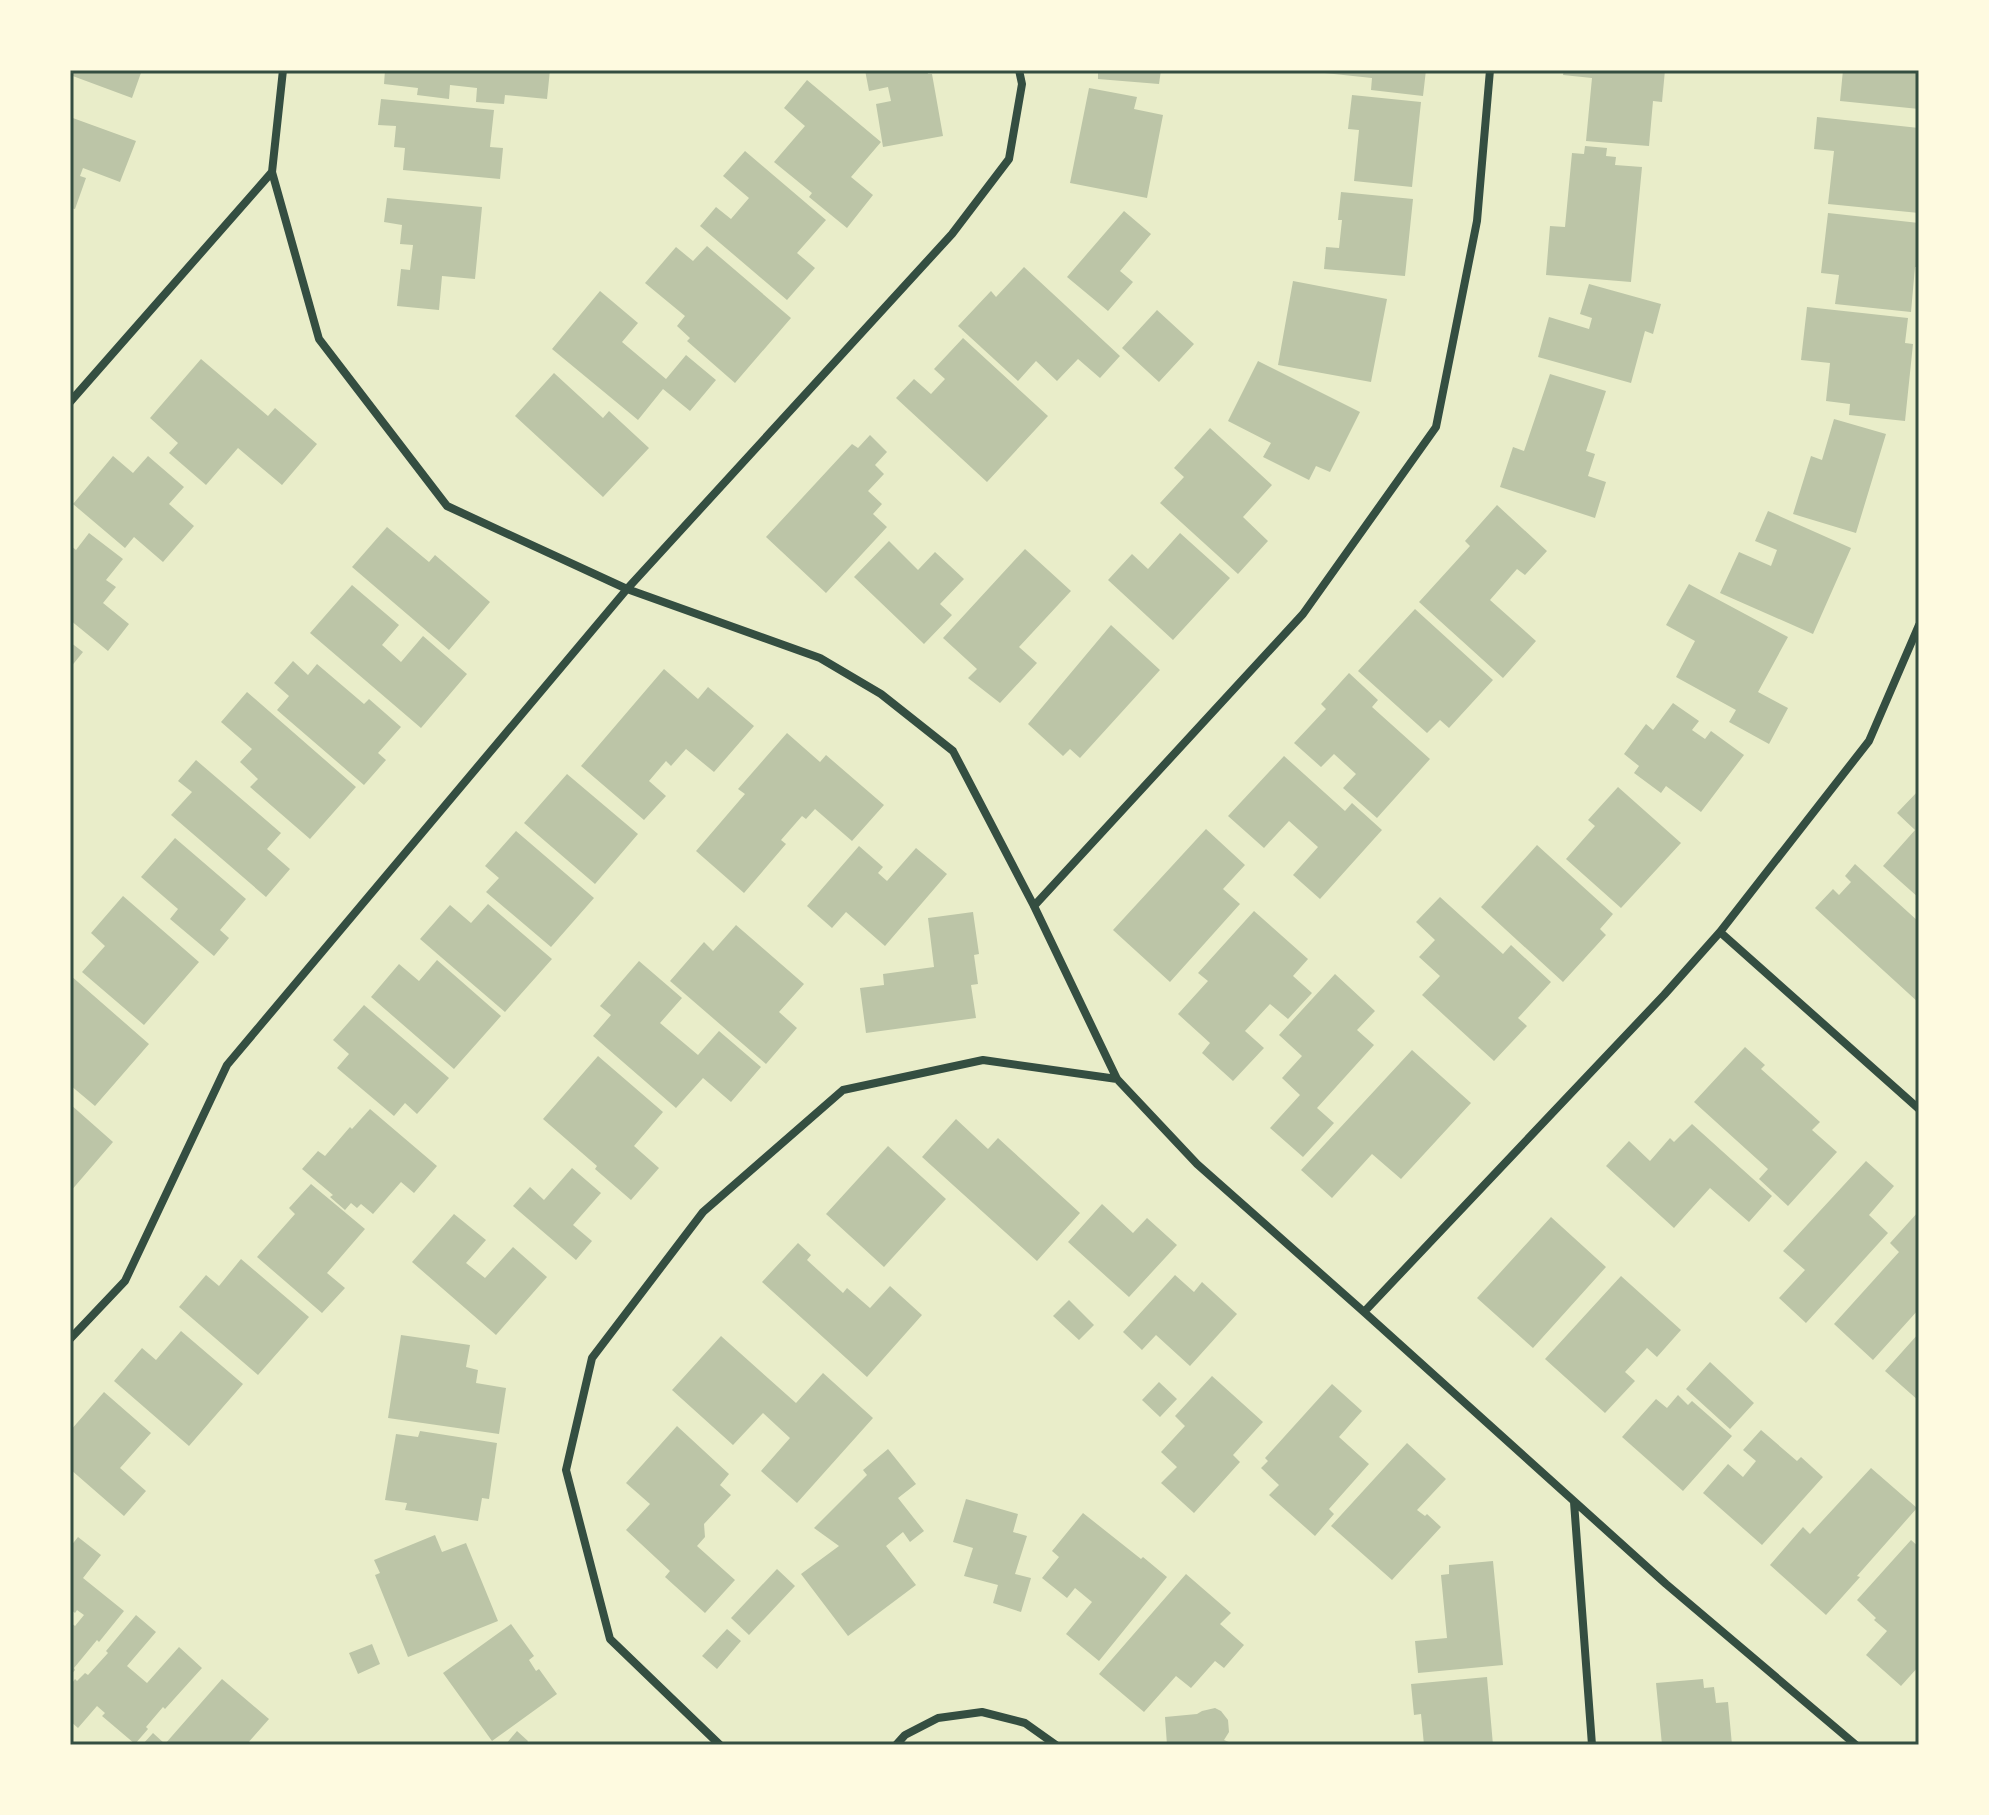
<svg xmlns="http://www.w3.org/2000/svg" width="1989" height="1815" font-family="Quicksand,sans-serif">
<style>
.building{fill:#bcc5a7}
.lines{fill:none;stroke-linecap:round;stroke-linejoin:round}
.minor{stroke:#344e41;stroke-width:8}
.neatline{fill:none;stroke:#344e41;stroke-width:3}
</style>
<rect width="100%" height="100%" fill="#e9edc9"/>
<path class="building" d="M70 70H142L132 98 70 75Z
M385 70H550L547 99 505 95 504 104 476 102 477 88 450 85 449 99 417 95 418 88 384 84Z
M865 70H927L928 74H932L943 136 883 147 876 104 891 101 888 87 869 91Z
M1098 70H1161L1159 84 1098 79Z
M1315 70H1426L1423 96 1371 90 1372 78 1315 72Z
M1564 70H1665L1662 102 1653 101 1649 146 1586 141 1592 78 1563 75Z
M1843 70H1919V109L1840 101Z
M807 80 881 142 851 177 873 195 847 228 809 197 812 193 774 162 805 126 784 108Z
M1089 88 1137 97 1134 109 1163 115 1147 198 1070 183Z
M1352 95 1421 102 1412 187 1354 181 1359 130 1348 129Z
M381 99 494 110 490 147 503 148 500 179 403 170 405 148 394 147 396 126 378 125Z
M70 117 136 141 120 182 83 168 80 176 86 178 75 209 70 208Z
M1817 117 1919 128V213L1828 204 1834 151 1814 149Z
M1585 146 1607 148 1606 156 1616 157 1615 165 1642 167 1631 282 1546 275 1550 226 1565 227 1572 153 1584 154Z
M745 151 826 220 797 253 815 268 787 300 700 226 716 207 731 219 749 198 723 176Z
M1341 192 1413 199 1405 276 1324 269 1326 247 1339 248 1342 220H1338Z
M387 198 482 207 475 279 442 276 439 310 397 306 401 269 410 270 413 245 400 244 402 225 384 222Z
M1124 211 1151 234 1120 271 1133 282 1108 311 1067 277Z
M1828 213 1919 223V267H1915L1911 312 1835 304 1839 275 1821 273Z
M707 246 791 318 735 383 687 341 690 338 677 326 685 316 645 283 676 247 693 261Z
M1024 267 1120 356 1100 378 1078 359 1057 381 1036 361 1018 381 958 326 991 291 996 297Z
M1293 281 1387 299 1371 382 1278 365Z
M1589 284 1661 304 1653 334 1645 331 1631 383 1538 357 1549 317 1589 329 1592 318 1580 314Z
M600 291 638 323 622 342 666 379 686 355 716 380 690 411 663 389 638 420 552 349Z
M1807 307 1908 318 1905 343 1913 344 1905 421 1849 415 1850 404 1826 401 1830 363 1801 360Z
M1157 310 1194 344 1159 382 1122 348Z
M963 338 1048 416 987 482 896 398 914 379 931 394 945 379 934 369Z
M201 359 268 416 275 408 317 444 282 485 238 448 206 485 169 453 178 443 150 418Z
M1258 361 1360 412 1330 472 1316 466 1309 480 1263 457 1271 443 1228 421Z
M554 373 603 418 609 411 649 448 603 497 515 416Z
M1550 374 1606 391 1586 451 1595 454 1588 476 1606 482 1595 518 1500 487 1513 447 1524 451Z
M1834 419 1886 434 1856 533 1793 514 1811 456 1822 460Z
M1210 428 1272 485 1243 517 1268 541 1238 574 1160 503 1184 477 1174 468Z
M870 435 887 452 875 465 884 474 868 491 882 504 873 514 887 527 826 593 766 537 852 444 858 448Z
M113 456 133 473 148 456 184 487 169 504 194 526 163 562 134 537 125 548 73 504Z
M1497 505 1547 551 1525 575 1517 569 1490 600 1536 641 1503 678 1419 602 1470 546 1465 541Z
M1768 511 1851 548 1813 634 1720 593 1739 552 1771 566 1777 550 1755 541Z
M387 527 429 562 435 555 490 602 449 650 352 567Z
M89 533 123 559 106 580 116 587 103 603 129 624 108 651 70 620V545L76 550Z
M1180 533 1230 578 1173 640 1108 580 1132 554 1148 569Z
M889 541 918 570 935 552 964 579 940 604 952 615 924 644 854 577Z
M1025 549 1071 591 1019 647 1037 663 1000 703 968 678 977 669 943 638Z
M1689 584 1788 637 1758 692 1788 708 1769 744 1729 722 1736 710 1676 677 1695 641 1666 625Z
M352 585 399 625 382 645 401 662 423 636 467 674 421 728 310 633Z
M1415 609 1493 680 1449 728 1440 720 1427 733 1358 671Z
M1111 625 1160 670 1080 758 1070 749 1063 756 1028 724Z
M70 642 83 652 70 668Z
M293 661 308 675 317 664 364 704 369 699 401 727 378 753 386 760 364 785 277 710 289 696 274 683Z
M664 669 698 699 708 687 754 726 714 772 686 749 671 766 666 761 649 781 666 796 644 820 581 766Z
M1349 673 1378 700 1372 707 1430 759 1377 818 1343 788 1356 774 1334 754 1321 767 1294 743 1326 709 1321 704Z
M247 692 356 787 310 839 250 787 258 779 240 762 252 749 221 722Z
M1673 703 1699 721 1692 730 1705 739 1711 731 1744 755 1701 812 1666 786 1661 793 1634 773 1639 766 1624 754 1646 724 1653 730Z
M787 733 820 762 826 755 884 805 852 841 815 809 806 819 802 816 781 840 786 844 744 893 696 851 745 794 738 789Z
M1284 756 1345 811 1352 803 1382 830 1320 899 1293 875 1318 847 1289 821 1264 848 1228 816Z
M196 760 281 833 267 849 290 869 266 897 171 815 192 792 178 781Z
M567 774 638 834 595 884 524 823Z
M1618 787 1681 843 1621 908 1566 859 1595 826 1588 820Z
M1919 790V898L1883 866 1915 830 1897 813Z
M1206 829 1245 865 1223 889 1240 904 1170 982 1113 930Z
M516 831 594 898 551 947 486 892 499 878 485 866Z
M175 838 246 899 220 930 229 938 214 956 170 919 178 909 141 877Z
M1537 845 1613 914 1600 929 1606 935 1563 982 1481 907Z
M859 846 883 867 878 873 887 881 916 848 947 874 885 946 846 912 832 928 807 906Z
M1855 864 1919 922V1003L1815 908 1833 889 1839 895 1851 882 1845 876Z
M123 896 199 962 144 1025 82 972 105 946 91 933Z
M1440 897 1503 954 1511 945 1551 982 1518 1018 1527 1026 1494 1061 1422 995 1440 976 1419 957 1435 940 1416 922Z
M488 904 552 959 505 1012 420 939 450 905 471 923Z
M1254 911 1308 959 1293 976 1312 993 1288 1019 1270 1004 1245 1031 1264 1048 1233 1081 1202 1053 1210 1043 1178 1014 1208 981 1198 973Z
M973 912 979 954 974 955 978 984 971 985 976 1018 866 1033 860 988 884 985 883 974 934 967 928 918Z
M736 925 804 984 779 1012 797 1028 766 1064 670 981 704 942 713 951Z
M437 960 501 1016 454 1069 371 997 399 964 419 981Z
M639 961 682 998 660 1023 698 1055 719 1031 761 1067 731 1102 703 1078 676 1108 593 1036 611 1015 600 1006Z
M1335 974 1375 1011 1357 1030 1374 1045 1317 1108 1334 1123 1303 1157 1270 1128 1300 1095 1282 1078 1302 1056 1279 1035Z
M70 975 149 1044 95 1106 70 1085Z
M364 1005 449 1078 417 1114 405 1103 394 1116 337 1068 349 1054 333 1040Z
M1745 1047 1765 1065 1761 1069 1820 1122 1812 1130 1837 1152 1788 1206 1759 1179 1768 1169 1694 1102Z
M1412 1050 1471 1103 1401 1179 1372 1154 1332 1198 1301 1170Z
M598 1056 663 1112 634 1146 659 1168 631 1200 595 1169 597 1166 543 1119Z
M70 1104 113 1142 70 1192Z
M370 1109 437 1166 414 1193 401 1182 373 1214 361 1204 357 1208 351 1203 345 1210 330 1197 333 1195 302 1169 318 1151 325 1156 350 1127 352 1129Z
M956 1119 988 1149 998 1138 1080 1213 1037 1261 922 1157Z
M1692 1124 1772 1196 1749 1222 1710 1188 1674 1228 1606 1166 1629 1141 1650 1161 1670 1138 1674 1142Z
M888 1146 946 1199 884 1267 826 1214Z
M1866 1161 1894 1186 1869 1215 1888 1233 1806 1323 1779 1298 1805 1270 1783 1251Z
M572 1168 601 1193 573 1225 592 1241 576 1260 513 1206 530 1187 544 1200Z
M311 1184 365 1229 327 1273 345 1288 322 1313 257 1257 295 1214 289 1208Z
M1102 1204 1133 1233 1147 1218 1177 1245 1129 1297 1068 1242Z
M1919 1211V1309L1873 1360 1834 1324 1899 1252 1890 1243Z
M454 1214 486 1240 466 1263 485 1278 513 1247 547 1277 496 1335 412 1262Z
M1551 1217 1606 1267 1533 1348 1477 1298Z
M798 1243 811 1255 807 1260 843 1293 847 1288 870 1308 890 1286 922 1315 867 1377 762 1282Z
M241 1259 309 1317 258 1375 179 1307 206 1275 219 1286Z
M1175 1275 1194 1292 1202 1282 1237 1314 1190 1366 1156 1335 1142 1350 1123 1332Z
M1621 1276 1681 1330 1657 1357 1647 1348 1625 1372 1635 1381 1605 1413 1545 1359Z
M1069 1300 1094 1325 1079 1340 1053 1316Z
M181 1331 243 1384 189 1446 114 1381 142 1348 156 1360Z
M1919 1333V1401L1885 1371Z
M401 1335 470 1345 466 1367 478 1370 476 1383 506 1388 499 1434 388 1418Z
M721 1336 796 1403 823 1373 873 1418 797 1503 761 1471 790 1438 763 1413 733 1445 672 1390Z
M1710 1362 1754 1403 1730 1429 1686 1389Z
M1212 1376 1263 1422 1233 1455 1240 1462 1194 1513 1161 1483 1177 1467 1161 1452 1185 1426 1175 1416Z
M1159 1382 1177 1399 1160 1417 1142 1400Z
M1332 1384 1362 1411 1339 1437 1369 1464 1329 1509 1334 1514 1315 1536 1269 1495 1279 1485 1261 1468 1268 1461 1265 1458Z
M104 1392 151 1433 120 1468 146 1491 124 1516 70 1469V1431Z
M1678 1395 1688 1405 1692 1401 1732 1436 1683 1491 1622 1437 1656 1399 1667 1408Z
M677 1426 729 1474 720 1485 731 1495 704 1524 705 1537 697 1546 735 1580 705 1613 665 1577 670 1571 626 1530 650 1504 626 1483Z
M1761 1430 1797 1461 1801 1457 1823 1477 1762 1545 1703 1493 1728 1464 1743 1477 1756 1461 1743 1450Z
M420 1431 497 1443 489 1499 482 1498 478 1521 405 1510 407 1503 385 1500 396 1434 418 1437Z
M1407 1443 1446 1479 1417 1510 1425 1516 1427 1514 1441 1527 1392 1580 1331 1526Z
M888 1449 916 1484 898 1498 924 1531 910 1542 903 1532 886 1546 916 1585 848 1636 801 1574 839 1546 814 1528 867 1475 863 1470Z
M1871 1468 1917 1508 1857 1576 1860 1577 1826 1615 1770 1565 1803 1527 1810 1534Z
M966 1499 1018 1514 1013 1532 1027 1536 1015 1574 1031 1578 1021 1612 993 1603 998 1585 964 1576 973 1548 953 1542Z
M1083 1513 1141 1559 1143 1557 1167 1577 1099 1661 1066 1634 1092 1602 1075 1588 1067 1598 1042 1578 1059 1557 1052 1551Z
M435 1535 442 1552 466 1543 498 1621 408 1657 375 1575 380 1573 374 1560Z
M78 1537 101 1555 83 1578 124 1611 99 1642 97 1640 74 1668 75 1670 70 1676V1622L75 1626 84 1615 77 1610 75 1613 70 1609V1547Z
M1911 1540 1919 1547V1666L1901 1686 1866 1655 1887 1631 1874 1620 1876 1618 1857 1600Z
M1493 1561 1503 1665 1418 1673 1415 1641 1447 1638 1441 1575 1449 1574V1565Z
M777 1569 795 1586 749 1635 731 1618Z
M1186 1574 1231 1613 1220 1624 1244 1645 1224 1668 1215 1661 1191 1688 1176 1676 1144 1712 1099 1674Z
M136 1615 156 1632 127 1666 147 1683 179 1647 202 1668 165 1709 163 1707 146 1727 148 1729 135 1744 102 1716 105 1713 97 1706 78 1728 70 1721V1686L75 1679 77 1681 85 1673 88 1675 108 1653 106 1651Z
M511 1624 534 1656 529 1660 536 1671 539 1669 557 1694 492 1741 443 1673Z
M727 1629 741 1641 717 1669 702 1656Z
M372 1644 380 1664 358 1674 349 1653Z
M1487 1677 1493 1745H1424L1421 1714 1414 1715 1411 1684Z
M222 1679 269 1719 246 1745H142L153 1733 165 1744Z
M1703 1679 1704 1688 1714 1687 1716 1703 1728 1702 1732 1745H1662L1656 1683Z
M1215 1708 1221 1711 1228 1720 1229 1732 1224 1740 1236 1745H1167L1165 1717 1197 1714 1202 1711Z
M517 1731 528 1741 527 1743 530 1745H505Z"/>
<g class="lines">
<path class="minor" d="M272 172 319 339 447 506 627 589 820 658 881 694 953 751 1034 906 1117 1079 1197 1164 1364 1312 1666 1584 1856 1745
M70 402 272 172 283 70
M1034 906 1303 614 1436 427 1477 221 1490 70
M1720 932 1919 1109
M1364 1312 1664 995 1720 932 1869 741 1919 625
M70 1339 125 1281 227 1065 627 589 952 234 1009 159 1022 84 1019 70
M1574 1502 1592 1745
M720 1745 610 1639 566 1470 592 1358 703 1212 843 1090 983 1060 1117 1079
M896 1745 905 1735 938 1718 982 1712 1025 1723 1056 1745"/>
</g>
<rect width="1989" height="1815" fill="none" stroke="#fefae0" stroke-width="144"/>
<rect x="72" y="72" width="1845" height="1671" class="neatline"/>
</svg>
